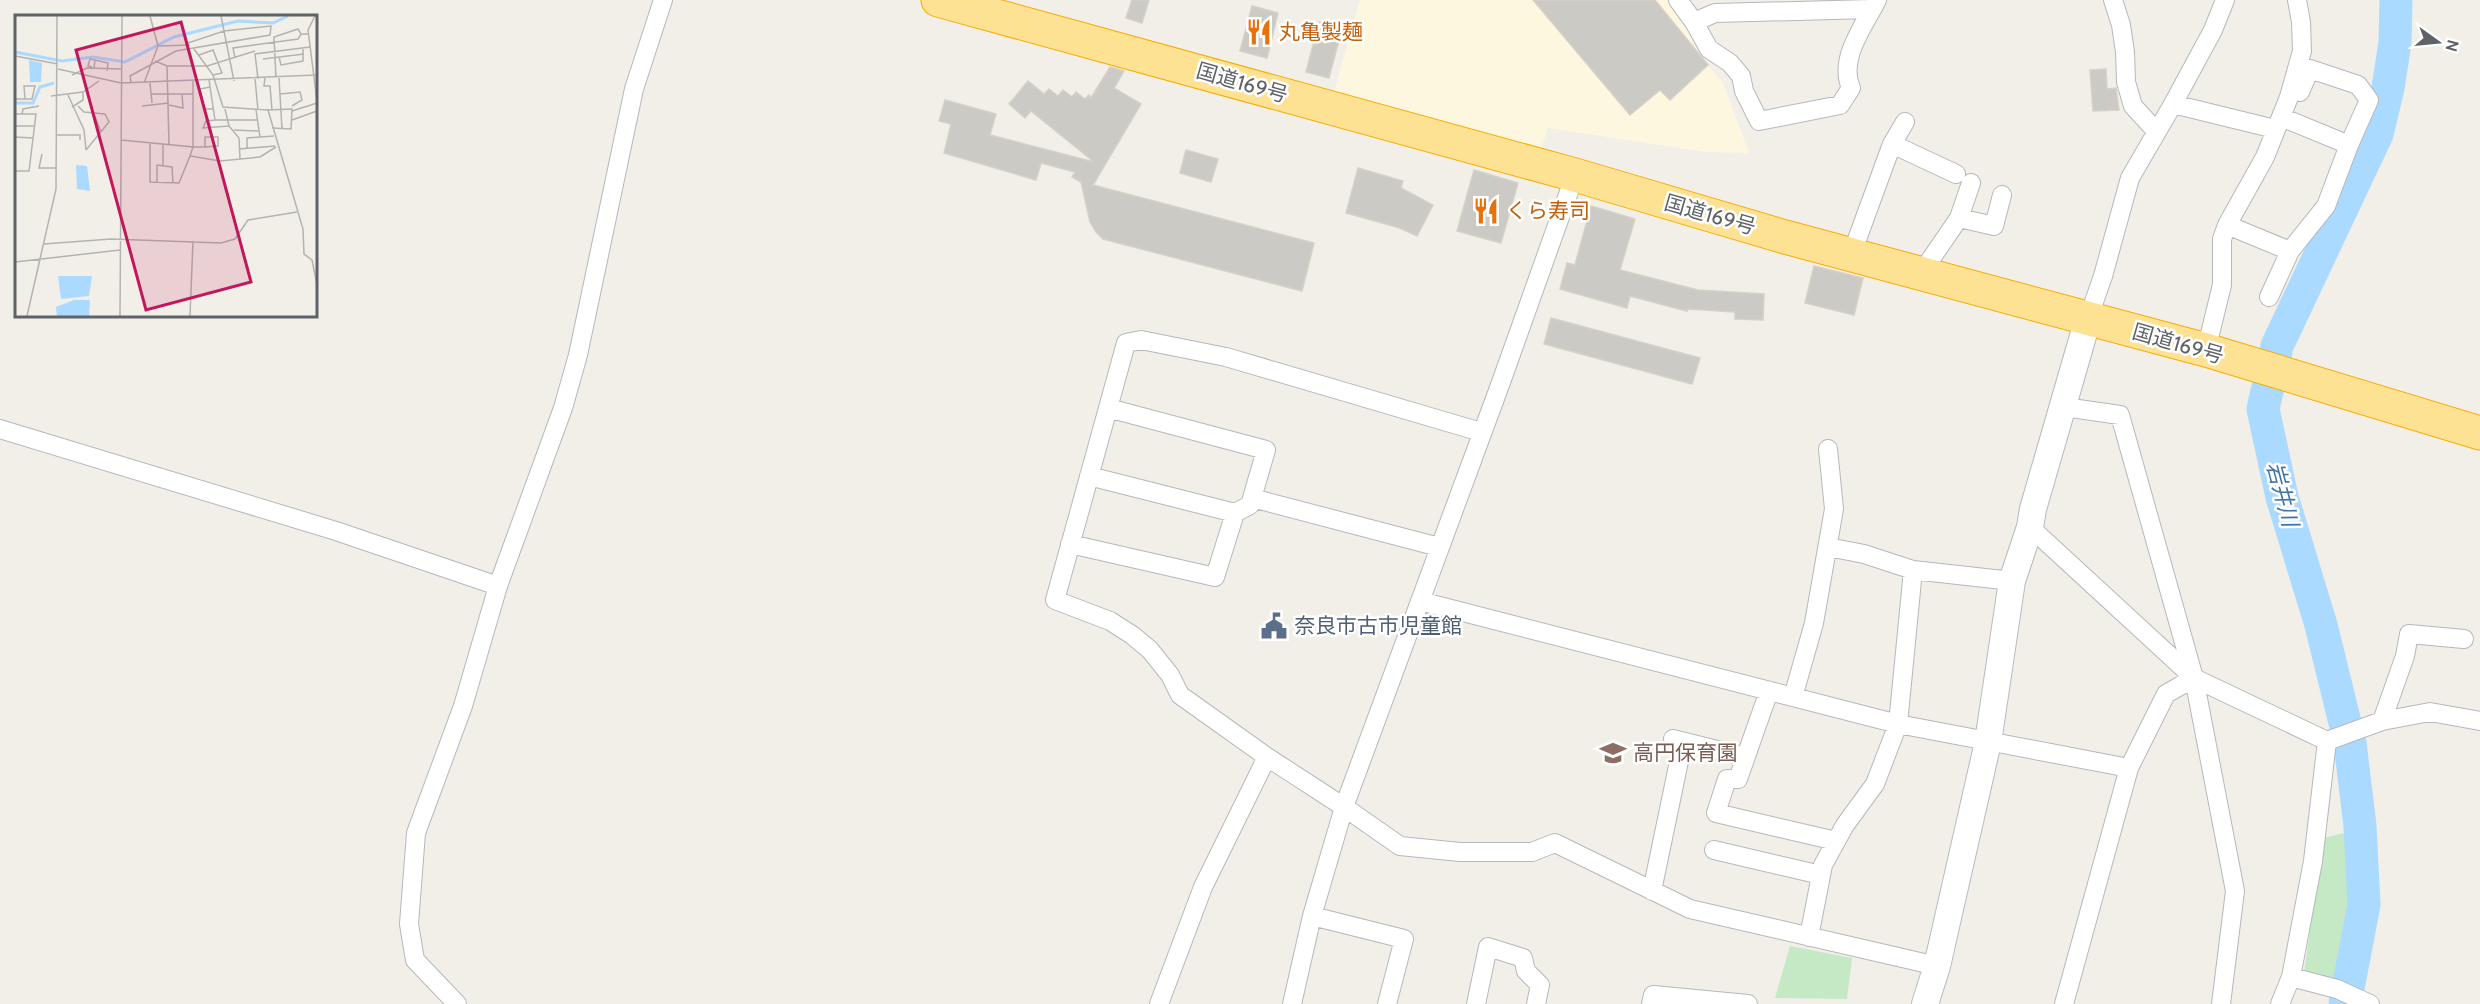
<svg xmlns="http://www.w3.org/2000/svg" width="2480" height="1004" font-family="Cabin,'Noto Sans JP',sans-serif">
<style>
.commercial{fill:#fef7e0}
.green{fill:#c5e8c5}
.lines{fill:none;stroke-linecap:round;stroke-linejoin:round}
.river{stroke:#aadaff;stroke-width:33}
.building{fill:#cccac5;stroke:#d6d1c6;stroke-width:1.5}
.street-casing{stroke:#b5b8bc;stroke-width:20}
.secondary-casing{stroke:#b6babf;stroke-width:28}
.highway-casing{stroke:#f9ab00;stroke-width:35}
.street{stroke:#fff;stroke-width:18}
.secondary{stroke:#fff;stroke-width:26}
.highway{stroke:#fde293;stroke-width:33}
.labels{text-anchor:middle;stroke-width:5;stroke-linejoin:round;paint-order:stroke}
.food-label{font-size:21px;fill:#c56008;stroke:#fff;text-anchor:start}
.street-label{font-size:21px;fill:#5f6368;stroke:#fff}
.service-label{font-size:21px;fill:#4e5e75;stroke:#fff;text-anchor:start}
.education-label{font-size:21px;fill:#785e54;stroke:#fff;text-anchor:start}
.water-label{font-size:22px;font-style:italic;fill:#4174aa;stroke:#fff}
.inset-river{fill:none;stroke:#aadaff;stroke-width:3}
.inset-road{fill:none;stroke:#b3b3b1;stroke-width:1.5}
.view{fill:#c2185b;fill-opacity:0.15;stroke:#c2185b;stroke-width:3}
.inset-edge{fill:none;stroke:#5f6368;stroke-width:3}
</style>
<rect width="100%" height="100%" fill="#f1efe8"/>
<path class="commercial" d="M1360 0H1668L1682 20 1700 56 1723 83 1749 153 1706 152 1548 128 1541 149 1334 92Z"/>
<path class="green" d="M2349 832 2354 898 2338 981 2304 973 2323 838Z
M1790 946 1852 958 1847 999 1775 998Z"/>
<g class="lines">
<path class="river" d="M2345 1004 2364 905 2360 826 2350 743 2321 625 2282 497 2263 409 2277 346 2377 134 2388 88 2395 43 2396 0"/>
</g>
<path class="building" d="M1132 0H1149L1142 23 1126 18Z
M1533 0H1655L1708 65 1670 100 1660 90 1630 115Z
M1252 6 1278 13 1267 58 1240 51Z
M1319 22 1342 28 1329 78 1306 72Z
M1110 67 1124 71 1114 88 1141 104 1093 185 1314 243 1302 291 1103 239 1096 232 1090 222 1081 182 1072 177 1075 172 1041 163 1036 180 944 153 951 124 939 121 945 100 996 114 990 135 1094 162 1031 111 1025 118 1009 104 1028 81 1044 94 1049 89 1058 96 1063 90 1072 97 1076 92 1085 99 1089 95 1091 98Z
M2106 69 2107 89 2116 88 2119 110 2093 111 2090 70Z
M1186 150 1218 159 1211 182 1180 173Z
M1358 168 1403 181 1401 188 1433 205 1417 236 1400 228 1346 213Z
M1474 170 1518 183 1501 243 1457 231Z
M1591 206 1635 219 1620 270 1698 290 1764 294 1763 320 1735 319V312L1688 309 1687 311 1630 296 1627 308 1560 289 1567 263 1575 265Z
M1814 266 1863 278 1854 315 1805 303Z
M1551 318 1700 358 1692 384 1544 344Z"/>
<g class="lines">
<g class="street-casing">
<path id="street" d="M1678 0 1694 22 1709 49 1730 63 1741 76 1744 91 1759 121 1840 105 1851 88C1838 59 1864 26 1877 0
M2113 0 2121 25 2125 52 2126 82 2133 106 2156 131
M1694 22 1715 13 1872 9
M2173 104 2275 129
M2281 117 2349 145 2369 100 2358 85 2310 69 2300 92
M1892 144 1956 174
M1959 218 1994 226 2002 195
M2227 225 2290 251 2326 206 2349 145
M1852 253 1892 144 1905 122
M1922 272 1959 218 1971 183
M2269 297 2290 251
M2088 319 2103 276 2130 178 2173 104 2213 30 2225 0
M2206 350 2222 285V239L2227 225 2265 157 2289 97 2302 51 2301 22 2297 0
M2064 407 2120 415 2194 678 2235 891 2221 1004
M0 429 336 531 498 586
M1089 476 1235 513
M1252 498 1439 547
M2030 527 2194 678 2327 741
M1070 544 1215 577 1235 513 1250 505 1266 450 1108 408
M1828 547 1864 554 1913 570 2012 581
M1420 601 1898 724 2129 768
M1769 691 1738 779H1727L1716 813 1836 841
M1793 697 1814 623 1834 509 1828 449
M2382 721 2405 656 2409 634 2464 639
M1673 739 1745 757
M2327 741 2382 721 2430 712 2480 721
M1267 757 1180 695 1170 675 1150 650 1132 635 1110 621 1055 600 1126 343 1141 340 1226 357 1481 432
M1714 850 1821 875
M1652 891 1683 742
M1312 916 1404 939 1387 1004
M1809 937 1823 865 1845 825 1875 784 1898 724 1913 570
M2291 977 2337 989 2370 1004
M457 1004 415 960 409 924 416 833 463 706 498 586 563 408 578 355 634 89 663 0
M1159 1004 1203 887 1267 757 1344 807 1500 385 1575 175
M1292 1004 1312 916 1344 807 1400 846 1460 852H1532L1555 843 1690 909 1937 966
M1476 1004 1488 947 1523 958 1526 971 1540 985 1536 1004
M1651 1004 1653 995 1748 1004
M2064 1004 2129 768 2166 694 2194 678
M2280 1004 2291 977 2313 861 2327 741"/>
</g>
<g class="secondary-casing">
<path id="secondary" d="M1925 1004 1937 966 1988 742 2012 581 2030 527 2033 509 2088 319"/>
</g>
<g class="highway-casing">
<path id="highway" d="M938 0 1575 175 1785 237 2206 350 2480 433"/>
</g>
<use href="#street" class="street"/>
<use href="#secondary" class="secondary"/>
<use href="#highway" class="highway"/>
</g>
<defs>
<g id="restaurant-bare" transform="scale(2.07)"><path d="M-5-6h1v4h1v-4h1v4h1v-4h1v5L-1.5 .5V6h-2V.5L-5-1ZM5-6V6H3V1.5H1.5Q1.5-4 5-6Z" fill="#e8710a" stroke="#fff" stroke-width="2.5" paint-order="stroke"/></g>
<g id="civic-bare" transform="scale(2.07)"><path d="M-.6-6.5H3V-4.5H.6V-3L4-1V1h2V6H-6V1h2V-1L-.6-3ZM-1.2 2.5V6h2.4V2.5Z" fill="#5c6f8a" stroke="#fff" stroke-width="2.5" paint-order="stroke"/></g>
<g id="school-bare" transform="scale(2.07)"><path d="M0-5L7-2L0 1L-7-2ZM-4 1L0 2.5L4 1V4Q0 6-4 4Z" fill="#8d6e63" stroke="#fff" stroke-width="2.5" paint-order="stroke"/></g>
</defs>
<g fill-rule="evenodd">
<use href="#restaurant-bare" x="1259" y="32"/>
<use href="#restaurant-bare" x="1486" y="211"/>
<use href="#civic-bare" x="1274" y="626"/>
<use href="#school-bare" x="1613" y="753"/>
</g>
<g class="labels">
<g class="food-label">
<text x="1279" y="39">丸亀製麺</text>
<text x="1506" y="218">くら寿司</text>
</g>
<g class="street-label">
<text transform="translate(1242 83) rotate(16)" y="7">国道169号</text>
<text transform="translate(1710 215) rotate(16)" y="7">国道169号</text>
<text transform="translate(2178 344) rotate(16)" y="7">国道169号</text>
</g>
<g class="service-label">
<text x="1294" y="633">奈良市古市児童館</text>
</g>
<g class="education-label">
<text x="1633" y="760">高円保育園</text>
</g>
<g class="water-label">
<text transform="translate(2283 494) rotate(75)" y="8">岩井川</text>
</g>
</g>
<g transform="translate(15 15)">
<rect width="302" height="302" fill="#f1efe8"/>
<path d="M14 45 27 48 26 67H15ZM61 150 72 151 75 176 62 174ZM43 261H77L74 281 46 284ZM59 285H75L74 301H42L41 292Z" fill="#aadaff"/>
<path class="inset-river" d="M0 37 47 46 78 42 110 47 159 22 223 6 258 8 273 1M0 88H18L25 72 39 68"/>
<path class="inset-road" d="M135 1 143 31M206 1 219 66M300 1 293 15 302 86M143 31 175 30M179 34 198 60 208 92 253 95 288 214 289 239 297 245 302 270M184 40 198 35 207 58 198 60M0 41 43 49M264 42 266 50 288 46V34M220 43 218 33 283 24 286 19M248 44 289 39M80 45 93 48 92 56M140 46 152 51H192L240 36M152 51 154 129M77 52 73 51 75 44 80 45 79 53M43 54 106 68 302 60M57 60 72 53 106 54M250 63 249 71H255L257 95M261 63 259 22 283 14 286 19H293M264 63 267 114M240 64 243 95M243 64 240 39 295 32M178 65V132H190L203 131V122H190V132M194 65 200 105 191 106 188 113 214 111M116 68 115 61 161 36 255 20 256 11 209 16 173 28M129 68 143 31M135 68 137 88M195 72 185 74 189 94H199M137 79H178M265 79 285 77 287 85 277 91M53 80 69 115 71 135M36 81 68 77 84 66M0 84H17L20 71H9L10 84M154 90 168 93 167 79M63 91 69 97 90 99 94 107 71 135M127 91 154 88M57 92 68 85V77M210 94 214 111 224 123 225 144M241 95 245 122M253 95 277 94 276 114 257 113M277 96 302 88M0 99H21L14 156H0M7 99 8 94 24 91M79 99 86 117M200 105H243M277 105 302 96M0 111H20M219 115 244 116M42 120H65V125M0 122 18 123M106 125 178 132 175 141 205 146 245 142 261 132M135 128V167L164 168 175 141M148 129V150M232 133V123L259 121M224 134 260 131M27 139 24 153H41M142 167V150L157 152 158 168M29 229 96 224 206 228 220 224 233 205 282 197M0 247 105 235M12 301 41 174 42 1M105 301 107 1M175 301 178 226"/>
<path class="view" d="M166 7 236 267 131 295 61 35Z"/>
<rect width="302" height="302" class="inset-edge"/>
</g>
<g transform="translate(2438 42) rotate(105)" stroke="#ffffff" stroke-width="4.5" paint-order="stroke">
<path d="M0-4.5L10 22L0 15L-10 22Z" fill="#5f6368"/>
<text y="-9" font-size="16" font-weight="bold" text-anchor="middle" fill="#5f6368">N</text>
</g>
</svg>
